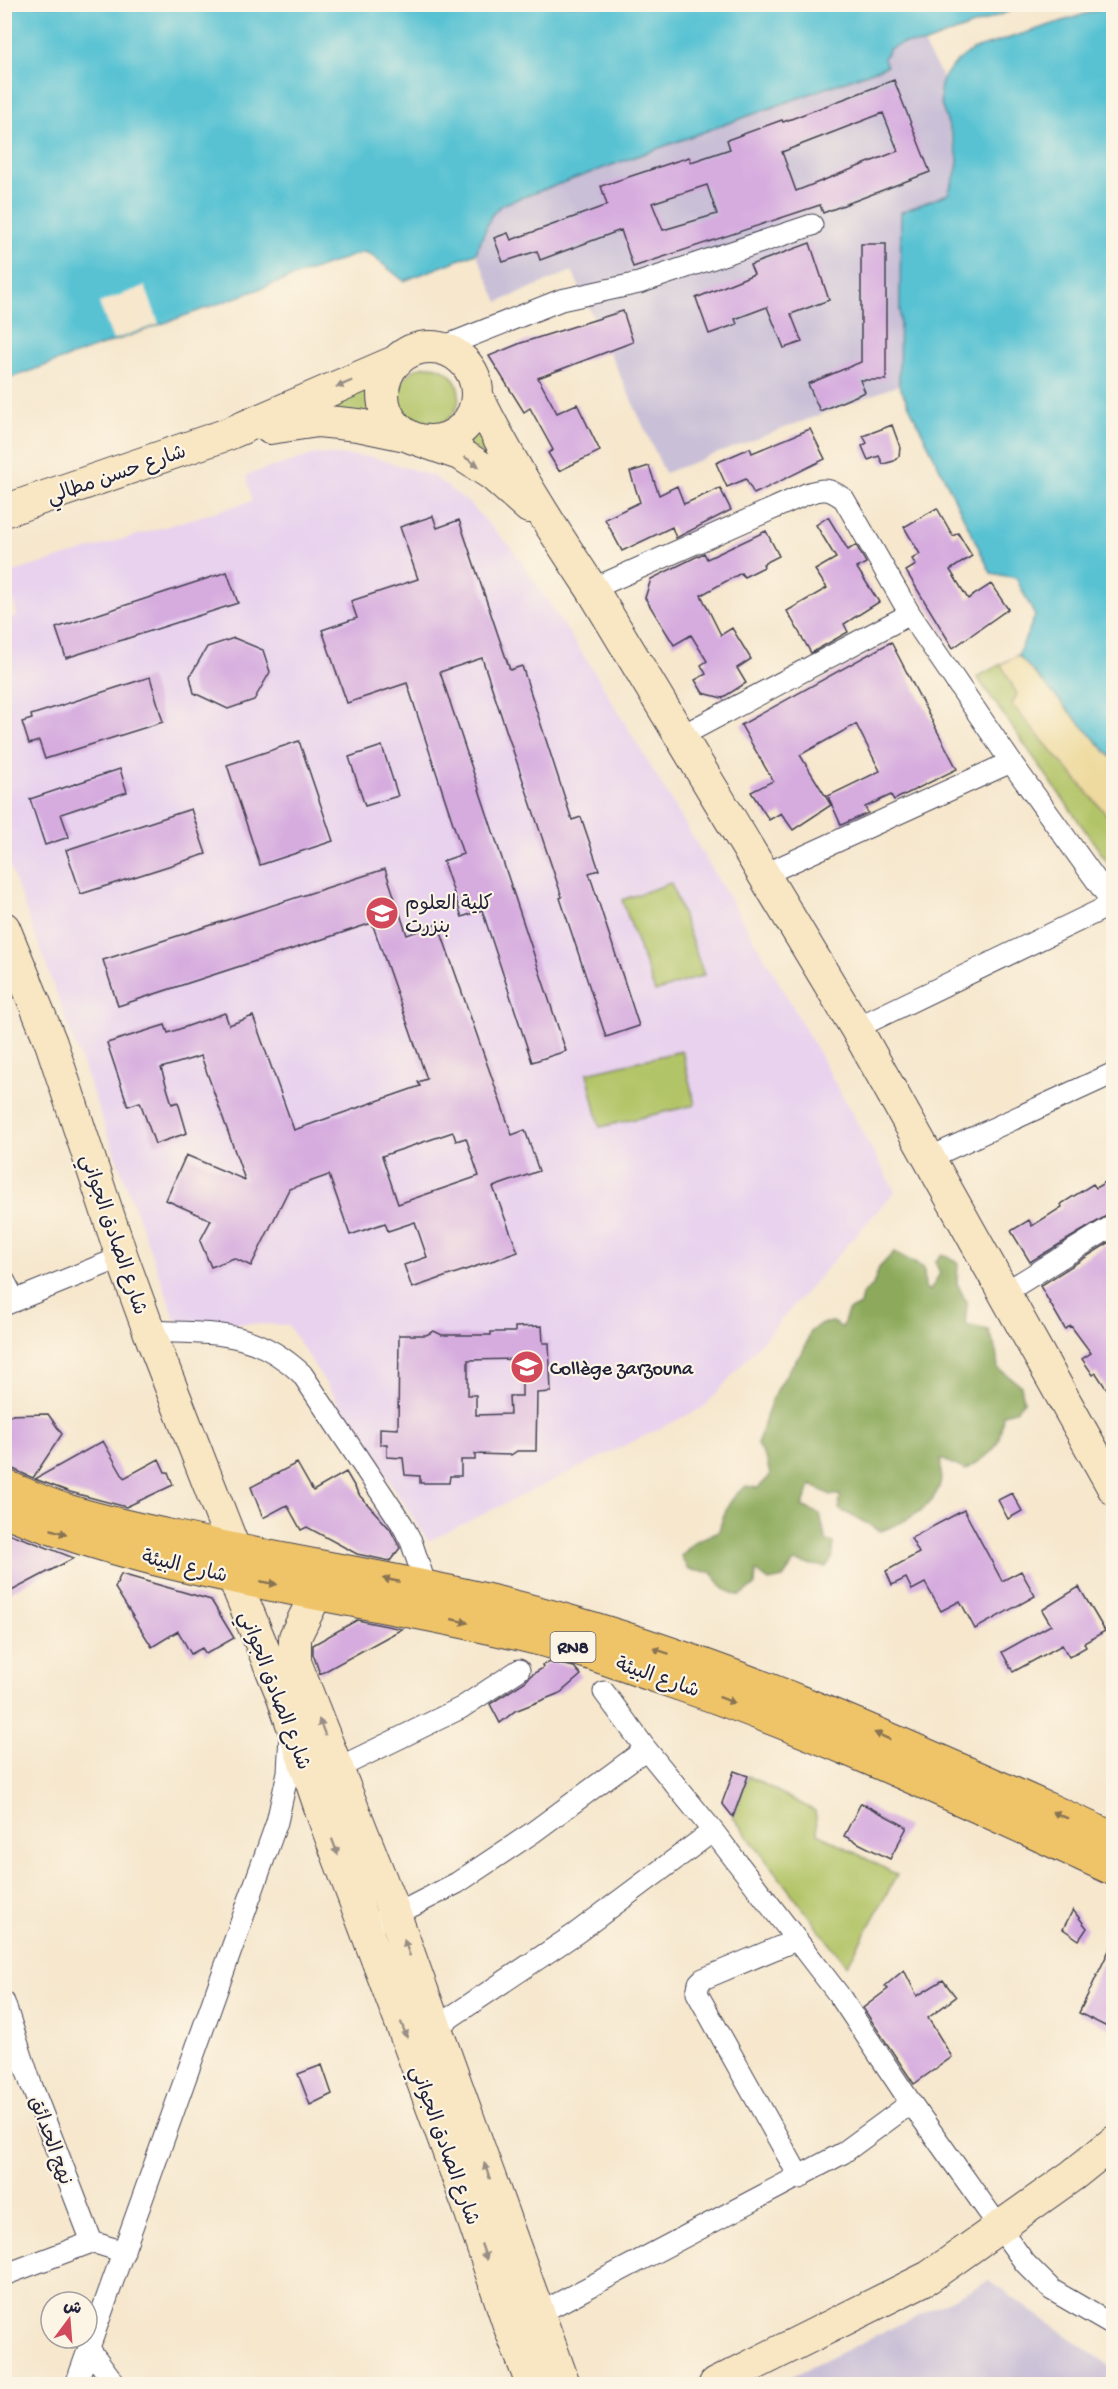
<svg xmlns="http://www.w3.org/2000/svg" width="1118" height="2389" font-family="'Gochi Hand','Playpen Sans Arabic',sans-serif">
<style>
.built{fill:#e8d2ee}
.industrial{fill:#c9bfd7}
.green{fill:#b2c467;stroke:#6a7351;stroke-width:1.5}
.forest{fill:#8daa5c;stroke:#58664c;stroke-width:1.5}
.sand{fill:#eeda9e;stroke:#887e6c;stroke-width:1.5}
.water{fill:#58c2d3;stroke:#3d7287;stroke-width:1.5}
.pier{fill:#f6e7cd}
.building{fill:#d6acdf;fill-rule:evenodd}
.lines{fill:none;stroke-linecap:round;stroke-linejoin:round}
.street-casing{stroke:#424051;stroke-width:23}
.secondary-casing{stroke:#424051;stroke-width:34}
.primary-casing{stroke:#424051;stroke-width:35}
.street{stroke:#fff;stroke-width:21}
.secondary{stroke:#f9e7c3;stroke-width:32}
.primary{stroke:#efc469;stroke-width:33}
.oneway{fill:#988e86}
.oneway2{fill:#887352}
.labels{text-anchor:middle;stroke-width:4.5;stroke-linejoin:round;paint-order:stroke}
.shield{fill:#fcf5e5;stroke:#63616e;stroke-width:1.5}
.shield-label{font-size:18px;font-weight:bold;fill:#22223b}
.street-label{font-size:20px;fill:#22223b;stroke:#fcf5e5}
.poi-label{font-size:20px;fill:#22223b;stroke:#fcf5e5;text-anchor:start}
</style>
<rect width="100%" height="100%" fill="#fcf5e5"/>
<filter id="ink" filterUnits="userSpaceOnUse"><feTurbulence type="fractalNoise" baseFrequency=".0167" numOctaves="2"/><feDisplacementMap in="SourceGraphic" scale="12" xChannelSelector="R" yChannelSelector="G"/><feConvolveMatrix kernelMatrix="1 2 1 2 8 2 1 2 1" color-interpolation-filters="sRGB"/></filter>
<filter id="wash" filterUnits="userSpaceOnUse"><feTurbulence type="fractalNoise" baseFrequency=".008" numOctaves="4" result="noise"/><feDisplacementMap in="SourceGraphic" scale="24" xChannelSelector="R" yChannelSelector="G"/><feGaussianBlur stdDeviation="1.35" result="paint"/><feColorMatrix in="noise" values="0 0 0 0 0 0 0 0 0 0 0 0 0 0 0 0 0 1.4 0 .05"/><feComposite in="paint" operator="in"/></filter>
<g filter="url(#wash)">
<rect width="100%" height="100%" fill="#f6e7cd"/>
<path class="built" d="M316 454 372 457 433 476 470 504 512 548 592 668 774 973 895 1191 704 1407 428 1541 288 1325 176 1321 5 853V623L17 615 6 574 252 501 246 475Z"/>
<path class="industrial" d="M903 43 923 44 943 78 938 95 958 161 948 194 901 212 899 385 665 473 572 271 498 302 476 253 491 216 501 205 887 66 883 58 889 49Z
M989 2281 1113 2368V2384H776Z"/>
<path class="green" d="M399 396a30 30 0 1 1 60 0a30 30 0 1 1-60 0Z
M370 384 372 415 309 414Z
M477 431 505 464 465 446Z
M1001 664 1017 694 1013 705 1113 822V870L977 677Z
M671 883 704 975 655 992 622 900Z
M682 1051 695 1105 600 1127 587 1073Z
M748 1776 815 1811 818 1833 897 1875 847 1966 733 1817Z"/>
<path class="forest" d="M894 1252 924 1268 925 1288 930 1291 940 1273 935 1262 942 1254 958 1262 957 1283 967 1304 965 1325 988 1330 996 1350 998 1368 1021 1386 1024 1401 1015 1411 1003 1414C1000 1450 994 1451 966 1470L941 1459C940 1466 942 1477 940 1484 932 1510 904 1522 881 1531L839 1509 840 1495H831L811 1485 802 1506 820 1514 826 1541 834 1543 832 1559 826 1567 794 1562 783 1578 769 1581 756 1571 755 1585 740 1596 725 1590 711 1572 688 1570 681 1556 695 1542 719 1531C724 1512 729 1498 746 1486L758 1488 770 1476 767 1461 757 1445 772 1399 790 1368 804 1350 810 1332 820 1324 832 1322 842 1328 848 1311 860 1305 862 1295 873 1285 879 1268Z"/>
<path class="sand" d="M1018 655 1113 759V822L1012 705 1017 694 1001 664Z"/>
<path class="water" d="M5 5H1026L923 44 903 43 889 49 884 58 887 66 501 205 491 216 476 253 404 281 370 254 363 252 5 380Z
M1113 5H1114L1113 759 1018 655 1035 616 1016 578 991 573 899 385 901 212 948 194C951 184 959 169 958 159 950 109 915 89 972 50Z"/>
<path class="pier" d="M145 286 159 324 113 340 99 303Z"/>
<g id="blocks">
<path class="building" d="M894 80 930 172 823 213 820 205 633 267 621 230 540 260 537 251 503 262 494 238 508 233 511 240 607 205 601 186 689 157 691 162 730 149 727 140 782 120 783 122ZM883 113 898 151 796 191 782 152ZM707 185 717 214 663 230 652 203Z
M810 243 829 300 791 314 802 342 784 348 767 307 735 319 737 324 709 334 696 298 754 274 750 265Z
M861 244H886V380H860L865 392 820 411 808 384 861 362Z
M623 311 633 342 538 378 557 413 577 404 600 451 559 471 548 453 553 450 530 408 524 412 489 356 521 343Z
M892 425 900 447 899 456 894 461 883 464 879 456 868 460 862 446 867 443 863 436Z
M810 429 825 459 754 494 746 479 727 487 716 463 750 448 752 453Z
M649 466 659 495 677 486 684 504 720 488 731 510 676 538 672 527 622 551 605 519 640 502 630 472Z
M937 508 953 536 958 533 972 556 950 570 968 599 991 584 1008 609 953 648 906 571 916 565 912 559 920 554 904 527Z
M433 516 437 528 459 520 510 670 522 666 572 820 581 817 599 870 589 873 639 1026 606 1037 560 898 562 897 482 658 440 672 566 1051 532 1062 482 910 462 917 443 861 463 854 407 683 347 703 322 630 357 618 351 601 418 579 400 527Z
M828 517 848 550 856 545 866 563 857 568 879 602 844 624 848 632 811 653 787 611 827 588 815 570 836 558 816 525Z
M766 531 779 556 763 564 764 567 744 577 741 573 701 595 721 635 732 628 751 659 737 668 746 683 722 698 703 693 695 680 706 674 701 665 707 661 691 635 674 645 645 598 651 579 704 553 707 559Z
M227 572 238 603 66 658 56 628Z
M234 638 263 650 270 672 254 700 228 709 194 693 190 676 207 647Z
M891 642 957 769 894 800 891 795 865 807 868 813 841 825 828 796 880 771 856 724 800 755 831 805 793 830 781 813 769 820 751 792 773 781 741 725Z
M150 677 163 722 45 759 39 741 29 744 22 722 32 719 31 715Z
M299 741 333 841 260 865 227 765Z
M382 746 398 796 365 806 349 757Z
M120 769 127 792 61 814 69 837 45 845 30 799Z
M191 809 206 854 81 894 66 850Z
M385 869 407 935 438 924 512 1135 525 1130 539 1171 493 1187 518 1252 412 1288 404 1265 427 1257 415 1222 388 1231 385 1223 350 1235 329 1175 289 1189 251 1266 234 1258 211 1267 200 1241 211 1220 166 1200 186 1155 245 1180 201 1056 161 1068 172 1104 178 1102 187 1133 155 1144 140 1102 128 1106 107 1043 165 1025 168 1033 225 1013 229 1025 253 1016 294 1130 420 1086 418 1082 427 1079 372 923 118 1006 103 960ZM453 1132 456 1141 466 1138 479 1176 398 1204 382 1156Z
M1113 1177V1212L1030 1262 1011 1231 1029 1220 1032 1226 1062 1207 1061 1204 1093 1184 1096 1188Z
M1113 1240V1399L1096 1373 1093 1375 1082 1359 1091 1353 1071 1326 1065 1329 1040 1286Z
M542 1326 543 1343H549L551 1392 537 1393 536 1451H517L511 1455 475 1454V1460H461V1476H450L449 1483H420V1476L405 1475 403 1458 387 1457V1444H380V1428L398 1429 399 1335H426L434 1331 442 1335H491V1332H515V1327ZM522 1359V1396H509L510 1414 476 1415V1395H468V1360Z
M48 1414 62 1434 33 1478 4 1465V1415Z
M103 1441 124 1478 159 1459 165 1472H168L173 1485 126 1507 70 1492 35 1479Z
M297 1463 313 1491 346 1472 360 1496 390 1529 399 1546 400 1548 390 1561 357 1554 307 1527 301 1530 287 1505 263 1518 251 1487Z
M1012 1493 1022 1511 1008 1519 998 1500Z
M964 1510 1002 1581 1021 1571 1035 1596 975 1629 960 1601 941 1611 925 1583 912 1590 906 1578 892 1585 886 1571 919 1553 911 1538Z
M4 1532 30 1541 74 1558 4 1595Z
M121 1574 211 1600 234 1638 206 1654 202 1648 191 1654 178 1631 152 1647 115 1588Z
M1079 1587 1105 1631 1084 1643 1086 1647 1069 1657 1062 1645 1013 1672 1002 1652 1051 1625 1042 1610Z
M357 1620 402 1629 320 1674 313 1654V1645Z
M551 1662 574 1667 581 1675 560 1693 515 1711 500 1723 490 1704 526 1681 531 1675 543 1668 542 1665Z
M734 1771 748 1776 733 1817 722 1803Z
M861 1803 907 1827 890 1859 844 1836Z
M1073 1910 1087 1928 1079 1940 1063 1929Z
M1113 1942V2030L1079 2013Z
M904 1970 917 1996 943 1980 956 1997 928 2018 952 2057 914 2084 863 2008 888 1989 885 1986Z
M322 2065 332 2094 310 2105 298 2074Z"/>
</g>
</g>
<g filter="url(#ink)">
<use href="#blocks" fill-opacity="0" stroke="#424051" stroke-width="1.5"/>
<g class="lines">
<g class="street-casing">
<path id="street" d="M440 348 561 300 639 283 812 225
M592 589 806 494C824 488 829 488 844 499L910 614 1011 762 1114 905
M681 736 910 614
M763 875 1011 762
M856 1028 1113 904
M929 1158 1114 1073
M4 1280 15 1301
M1004 1293 1114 1225
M4 1305 122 1257
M149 1331C212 1334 253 1328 302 1374L402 1524 411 1541 426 1586
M604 1692 646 1749 713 1831 839 1995 911 2103 1025 2263 1052 2290 1114 2326
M338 1768 461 1708 519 1670
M364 1927 395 1915 457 1883 532 1833 646 1749
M796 1940 703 1979 699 1983 697 1993 800 2178
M4 2002 31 2084 92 2242
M436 2027 575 1934 713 1831
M4 2275 92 2242 124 2252
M538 2314 843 2153 911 2103
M90 2350 115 2384
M76 2384 277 1822 288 1772 290 1734"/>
</g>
<g class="secondary-casing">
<path id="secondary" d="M383 394a47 47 0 1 1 94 0a47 47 0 1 1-94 0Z
M477 396C510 463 551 527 592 589L856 1028 1114 1489
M270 428 318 421 358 425 406 435
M422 441 462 455 493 475 529 507
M4 511 228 434 397 361
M4 928 51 1043 122 1257 149 1331 235 1551 233 1576 283 1697 323 1816 406 2036 471 2213 509 2325 532 2384
M317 1592 295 1637V1662L395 1915 564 2384
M715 2384 929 2277 1073 2175 1114 2142"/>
</g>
<g class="primary-casing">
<path id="primary" d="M4 1486C24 1494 44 1504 64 1510 102 1522 140 1530 178 1538 310 1568 445 1585 574 1623 761 1677 937 1760 1114 1839
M4 1510C185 1584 383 1596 570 1647 600 1655 629 1667 659 1677 815 1729 964 1800 1114 1869"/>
</g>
<use href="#street" class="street"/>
<use href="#secondary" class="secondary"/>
<use href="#primary" class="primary"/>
</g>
<defs><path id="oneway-solid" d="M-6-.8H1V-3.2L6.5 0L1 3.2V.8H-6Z" transform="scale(1.5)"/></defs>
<g class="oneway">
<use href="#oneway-solid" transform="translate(344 384) rotate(157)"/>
<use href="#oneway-solid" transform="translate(472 462) rotate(33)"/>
<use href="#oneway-solid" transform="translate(322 1727) rotate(-112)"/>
<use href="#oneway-solid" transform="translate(335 1847) rotate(70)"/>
<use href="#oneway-solid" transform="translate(407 1948) rotate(-110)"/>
<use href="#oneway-solid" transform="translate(404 2030) rotate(69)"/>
<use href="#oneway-solid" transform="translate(487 2171) rotate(-110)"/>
<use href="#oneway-solid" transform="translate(484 2252) rotate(71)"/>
</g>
<g class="oneway2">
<use href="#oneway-solid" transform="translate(59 1532) rotate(18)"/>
<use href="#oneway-solid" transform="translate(391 1580) rotate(-169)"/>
<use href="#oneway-solid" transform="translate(269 1583) rotate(11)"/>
<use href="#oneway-solid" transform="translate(460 1621) rotate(13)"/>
<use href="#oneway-solid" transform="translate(661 1651) rotate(-162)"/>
<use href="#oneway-solid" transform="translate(727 1700) rotate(21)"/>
<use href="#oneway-solid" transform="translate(882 1736) rotate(-156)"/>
<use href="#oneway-solid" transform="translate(1060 1815) rotate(-156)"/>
</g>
</g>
<defs>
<g id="university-disc" transform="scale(1.725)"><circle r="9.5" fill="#d1495b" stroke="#fcf5e5"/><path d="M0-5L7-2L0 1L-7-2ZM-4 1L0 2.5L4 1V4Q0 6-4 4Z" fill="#fff"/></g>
</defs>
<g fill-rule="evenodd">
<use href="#university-disc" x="382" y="913"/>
<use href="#university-disc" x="527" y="1367"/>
</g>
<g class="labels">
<rect class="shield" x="550.5" y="1632" width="45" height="30" rx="4.5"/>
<g class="shield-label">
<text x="573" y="1653">RN8</text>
</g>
<g class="street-label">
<text transform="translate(116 473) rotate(-19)" y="7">شارع حسن مطالي</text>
<text transform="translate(115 1234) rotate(71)" y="7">شارع الصادق الجواني</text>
<text transform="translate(185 1565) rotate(13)" y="7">شارع البيئة</text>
<text transform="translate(658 1676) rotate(19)" y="7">شارع البيئة</text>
<text transform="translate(276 1690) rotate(69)" y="7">شارع الصادق الجواني</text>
<text transform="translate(52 2140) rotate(70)" y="7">نهج الحدائق</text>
<text transform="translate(446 2145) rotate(70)" y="7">شارع الصادق الجواني</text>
</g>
<g class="poi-label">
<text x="405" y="909">كلية العلوم<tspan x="405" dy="23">بنزرت</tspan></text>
<text x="550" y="1374">Collège zarzouna</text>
</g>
</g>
<rect width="1118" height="2389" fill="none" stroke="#fcf5e5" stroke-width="24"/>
<g transform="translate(69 2320) rotate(16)"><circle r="28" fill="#fcf5e5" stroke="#a5a1a1" stroke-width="1.5"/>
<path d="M0-4.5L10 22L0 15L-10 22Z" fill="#d1495b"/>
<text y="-9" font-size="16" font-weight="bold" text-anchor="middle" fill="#22223b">ش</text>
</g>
</svg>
